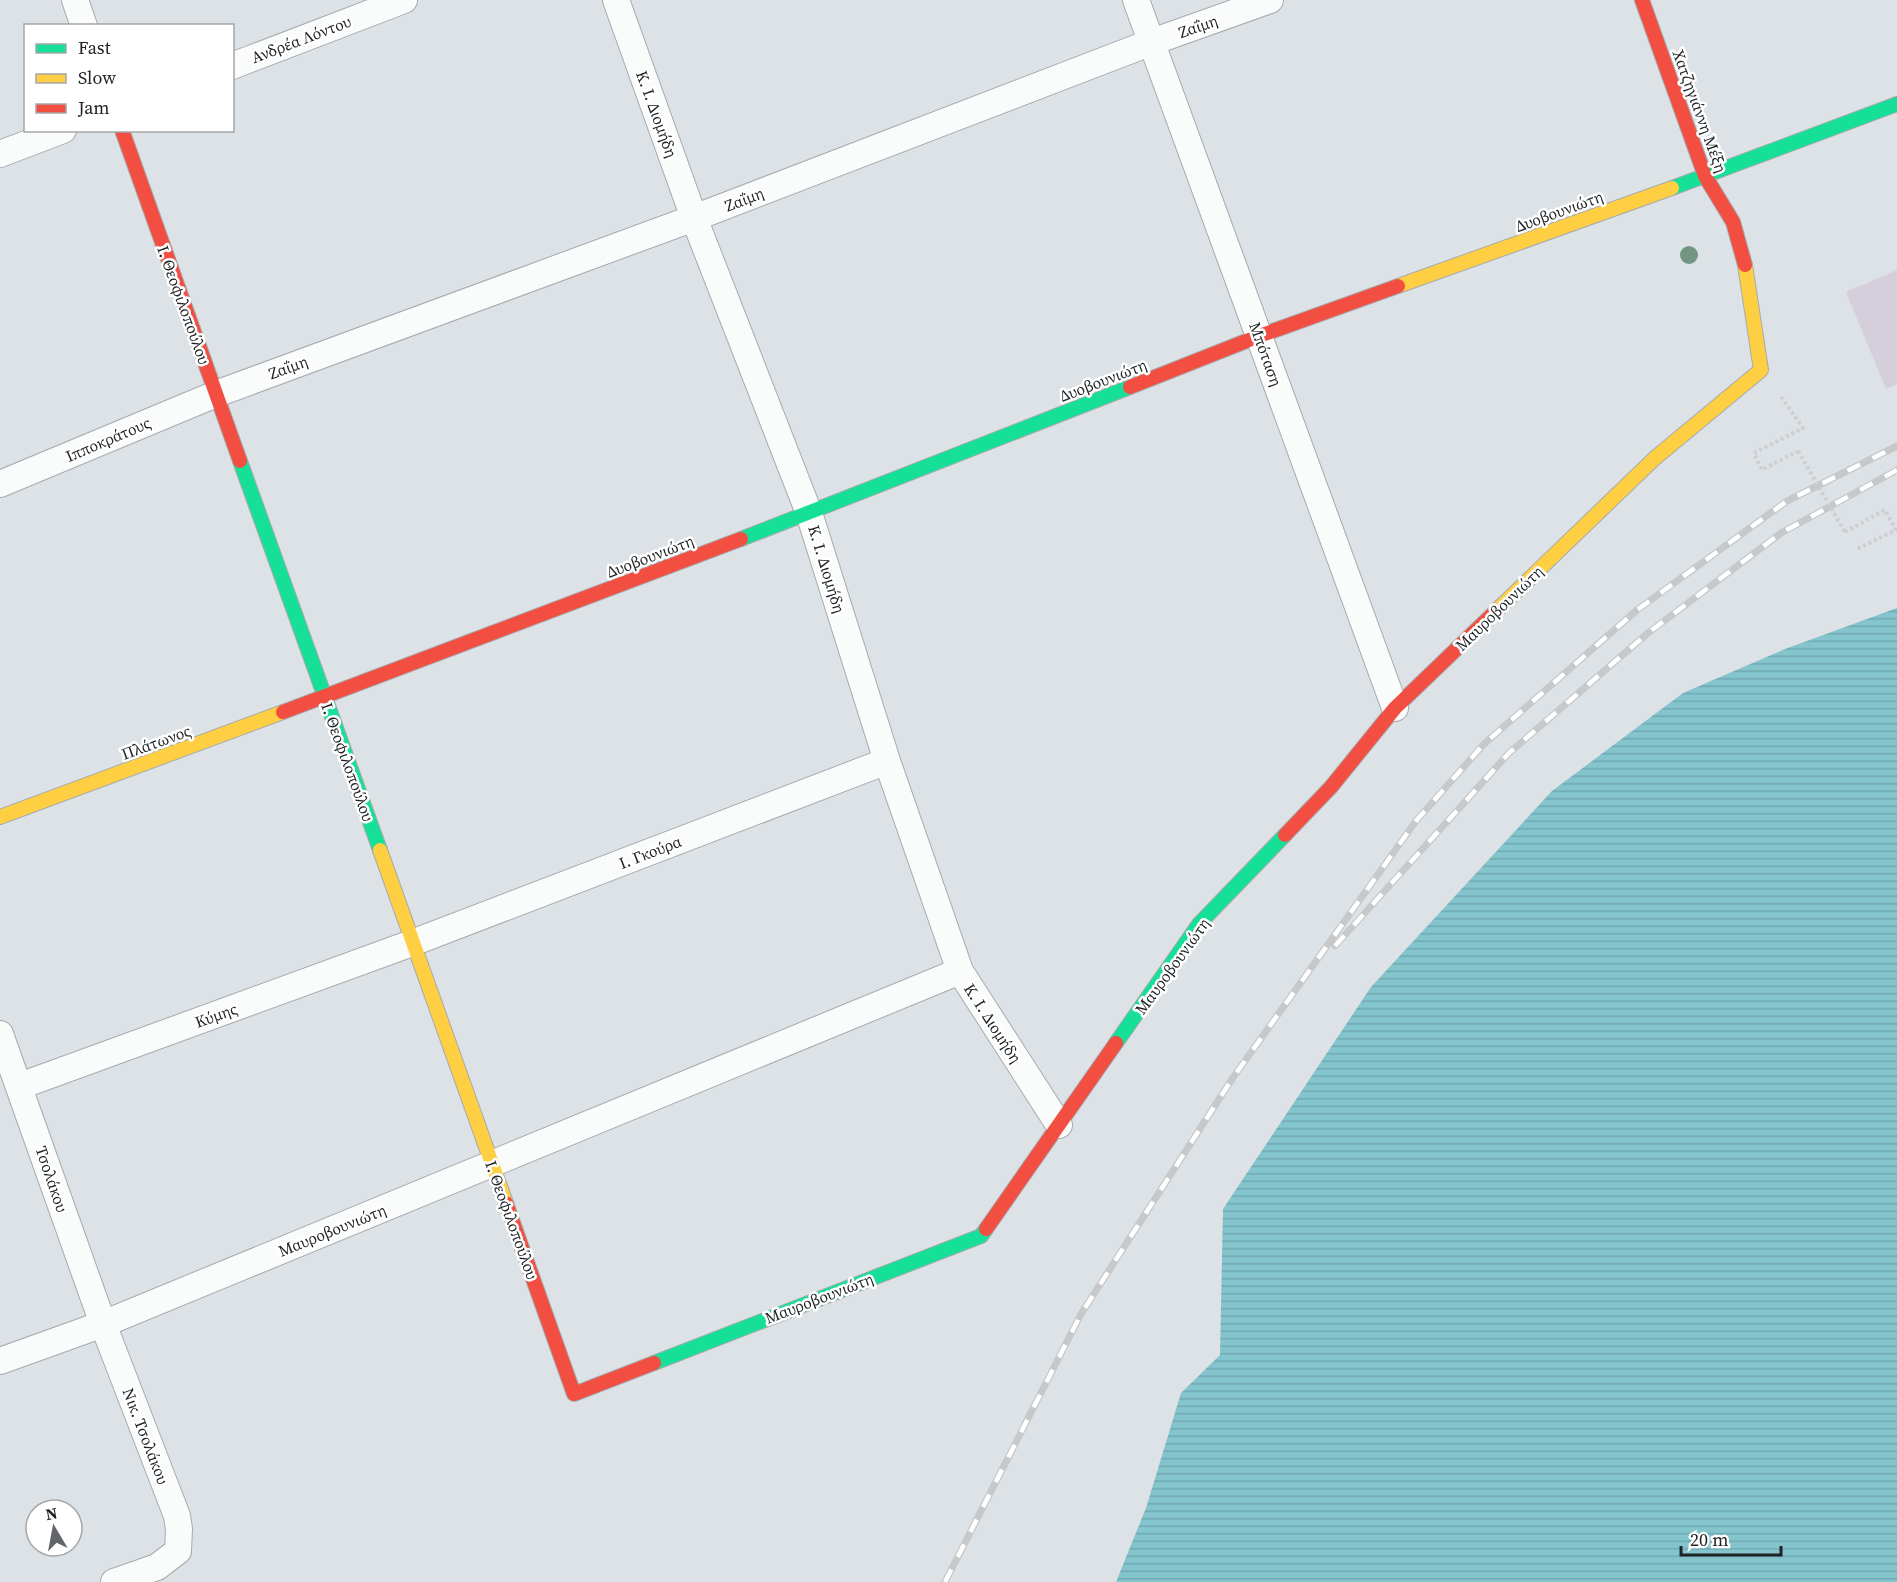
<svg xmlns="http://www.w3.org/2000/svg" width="1897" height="1582" font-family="'Source Serif 4',serif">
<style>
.water{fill:url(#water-rules)}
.building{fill:#d5cfdc}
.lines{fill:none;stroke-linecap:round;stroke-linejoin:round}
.street-casing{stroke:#a6aaae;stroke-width:28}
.fast-casing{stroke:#a6aaae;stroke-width:16}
.slow-casing{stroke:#a6aaae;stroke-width:16}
.jam-casing{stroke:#a6aaae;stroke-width:16}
.path{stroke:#cdced0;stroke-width:4;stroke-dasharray:3 3;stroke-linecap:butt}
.street{stroke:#fafbfb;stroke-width:26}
.fast{stroke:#16e098;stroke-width:14}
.slow{stroke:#ffcf43;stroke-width:14}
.jam{stroke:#f24e42;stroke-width:14}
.rail-casing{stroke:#c6c8c9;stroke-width:7}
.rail{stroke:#fff;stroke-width:4.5;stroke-dasharray:14;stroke-linecap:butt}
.path-bridge{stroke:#cdced0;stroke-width:4;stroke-dasharray:3 3;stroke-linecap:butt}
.tree{fill:#729681}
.labels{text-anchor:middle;stroke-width:5;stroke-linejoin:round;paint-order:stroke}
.street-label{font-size:16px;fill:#202326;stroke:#fff}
</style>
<defs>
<pattern id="water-rules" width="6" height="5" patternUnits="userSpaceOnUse" patternTransform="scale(1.5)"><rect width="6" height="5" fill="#83c4cd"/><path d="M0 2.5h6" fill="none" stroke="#71a8b0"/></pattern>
</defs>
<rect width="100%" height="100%" fill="#dde2e7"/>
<path class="water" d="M1897 608V1582H1116L1146 1508 1181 1393 1220 1355 1223 1209 1371 987 1552 791 1683 693 1785 649Z"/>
<path class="building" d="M1897 270V384L1886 389 1846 292Z"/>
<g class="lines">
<g class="street-casing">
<path id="street" d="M75 0 84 26
M616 0 694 218 809 513 887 761 960 971 1059 1125
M1136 0 1395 708
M232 66 404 0
M0 154 63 130
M0 484 216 394 694 218 1152 42 1270 0
M0 1034 103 1324 177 1516 179 1529 178 1551 157 1567 114 1582
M20 1086 412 943 887 761
M0 1361 103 1324 960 971"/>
</g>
<g class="fast-casing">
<path id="fast" d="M1672 188 1897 104
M240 461 380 850
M741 539 1130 387
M1116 1043 1199 924 1285 835
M654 1363 981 1236 986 1229"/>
</g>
<g class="slow-casing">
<path id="slow" d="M1398 286 1672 188
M1496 611 1655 458 1761 370 1745 265
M0 817 283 712
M380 850 506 1203"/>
</g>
<g class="jam-casing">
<path id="jam" d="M1642 0 1705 176 1733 222 1745 265
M122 130 240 461
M1130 387 1259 336 1398 286
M283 712 741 539
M1285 835 1331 787 1395 708 1496 611
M506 1203 574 1394 654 1363
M986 1229 1116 1043"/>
</g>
<path class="path" d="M1781 397 1803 428 1754 453 1762 470 1798 451
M1845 532 1885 510 1896 530 1857 549"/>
<use href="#street" class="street"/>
<use href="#fast" class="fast"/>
<use href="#slow" class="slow"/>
<use href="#jam" class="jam"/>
<g class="rail-casing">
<path id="rail" d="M1335 946 1509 753 1648 633 1781 533 1897 470
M945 1582 1081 1314 1232 1079 1416 821 1484 744 1637 610 1787 501 1897 446"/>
</g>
<use href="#rail" class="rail"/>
<path class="path-bridge" d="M1798 451 1845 532"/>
</g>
<circle class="tree" cx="1689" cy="255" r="9"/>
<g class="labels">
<g class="street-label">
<text transform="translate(1198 26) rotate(-19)" y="6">Ζαΐμη</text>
<text transform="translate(301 39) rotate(-21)" y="6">Ανδρέα Λόντου</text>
<text transform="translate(1700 111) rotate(70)" y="6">Χατζηγιάννη Μέξη</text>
<text transform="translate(657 114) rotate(70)" y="6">Κ. Ι. Διομήδη</text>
<text transform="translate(744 199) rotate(-21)" y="6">Ζαΐμη</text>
<text transform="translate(1559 211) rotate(-20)" y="6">Δυοβουνιώτη</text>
<text transform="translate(184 305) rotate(70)" y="6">Ι. Θεοφιλοπούλου</text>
<text transform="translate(1266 354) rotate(70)" y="6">Μπόταση</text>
<text transform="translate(288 367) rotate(-20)" y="6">Ζαΐμη</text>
<text transform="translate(1103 380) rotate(-21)" y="6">Δυοβουνιώτη</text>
<text transform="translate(108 439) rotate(-23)" y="6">Ιπποκράτους</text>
<text transform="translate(650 556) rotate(-21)" y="6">Δυοβουνιώτη</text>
<text transform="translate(827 569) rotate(73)" y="6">Κ. Ι. Διομήδη</text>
<text transform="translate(1499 608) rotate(-44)" y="6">Μαυροβουνιώτη</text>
<text transform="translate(156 742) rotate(-20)" y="6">Πλάτωνος</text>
<text transform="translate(348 762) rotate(70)" y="6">Ι. Θεοφιλοπούλου</text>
<text transform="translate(650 852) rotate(-21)" y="6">Ι. Γκούρα</text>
<text transform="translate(1172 966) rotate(-54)" y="6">Μαυροβουνιώτη</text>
<text transform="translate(216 1015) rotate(-20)" y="6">Κύμης</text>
<text transform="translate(993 1023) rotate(57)" y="6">Κ. Ι. Διομήδη</text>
<text transform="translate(52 1179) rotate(71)" y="6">Τσολάκου</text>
<text transform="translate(512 1220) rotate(70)" y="6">Ι. Θεοφιλοπούλου</text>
<text transform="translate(332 1230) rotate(-22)" y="6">Μαυροβουνιώτη</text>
<text transform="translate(819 1298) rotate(-21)" y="6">Μαυροβουνιώτη</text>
<text transform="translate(146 1436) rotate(69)" y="6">Νικ. Τσολάκου</text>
</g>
</g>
<rect x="24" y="24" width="210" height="108" fill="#ffffff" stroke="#a6a7a8" stroke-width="1.5"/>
<rect x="36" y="44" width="30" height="9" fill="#16e098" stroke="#a6a7a8" stroke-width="1.5"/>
<text x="78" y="54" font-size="18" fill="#202326">Fast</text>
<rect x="36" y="74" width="30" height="9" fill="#ffcf43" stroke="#a6a7a8" stroke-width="1.5"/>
<text x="78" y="84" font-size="18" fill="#202326">Slow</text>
<rect x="36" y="104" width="30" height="9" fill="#f24e42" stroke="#a6a7a8" stroke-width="1.5"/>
<text x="78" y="114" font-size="18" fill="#202326">Jam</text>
<g transform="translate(54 1528) rotate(350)"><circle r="28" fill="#ffffff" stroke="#a6a7a8" stroke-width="1.5"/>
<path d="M0-4.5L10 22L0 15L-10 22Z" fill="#62666a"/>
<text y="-9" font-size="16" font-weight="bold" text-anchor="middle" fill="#202326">N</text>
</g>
<path d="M1681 1546v9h100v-9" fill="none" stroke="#202326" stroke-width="3"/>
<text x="1690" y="1546" font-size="18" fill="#202326" stroke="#ffffff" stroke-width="4.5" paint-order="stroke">20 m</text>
</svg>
